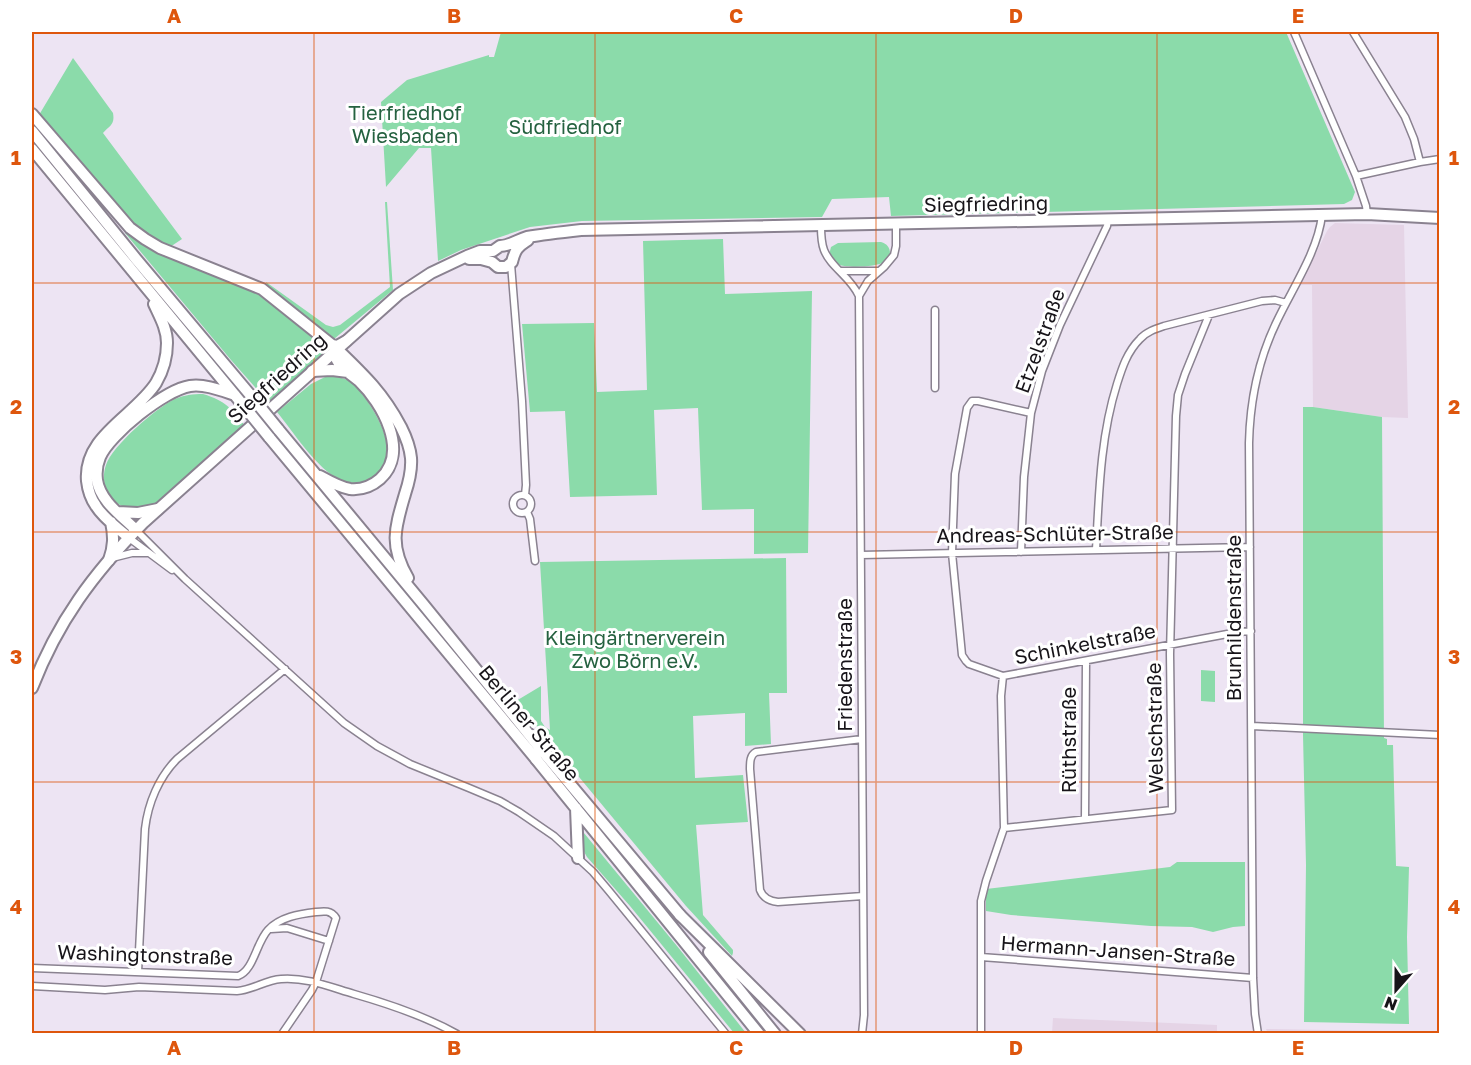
<svg xmlns="http://www.w3.org/2000/svg" width="1471" height="1065" font-family="'Golos Text',sans-serif">
<style>
.education{fill:#e5d4e6}
.green{fill:#8bdbaa}
.lines{fill:none;stroke-linecap:round;stroke-linejoin:round}
.minor-casing{stroke:#8a8290;stroke-width:9}
.primary-casing{stroke:#8a8290;stroke-width:14}
.trunk-casing{stroke:#8a8290;stroke-width:14}
.minor{stroke:#fff;stroke-width:6}
.primary{stroke:#fff;stroke-width:10}
.trunk{stroke:#fff;stroke-width:10}
.trunk-bridge-casing{stroke:#8a8290;stroke-width:14;stroke-linecap:butt}
.trunk-bridge{stroke:#fff;stroke-width:10}
.grid{fill:none;stroke:#de560d;stroke-width:1.5;stroke-opacity:0.55}
.labels{text-anchor:middle;stroke-width:6;stroke-linejoin:round;paint-order:stroke}
.park-label{font-size:20px;fill:#256240;stroke:#fff}
.street-label{font-size:20px;fill:#171419;stroke:#fff}
.neatline{fill:none;stroke:#de560d;stroke-width:2}
.grid-label{font-size:20px;text-anchor:middle;font-weight:bold;fill:#de560d}
</style>
<rect width="100%" height="100%" fill="#ede4f3"/>
<path class="education" d="M1335 223 1404 225 1408 418 1382 417 1313 407 1312 285H1300L1327 231 1330 227Z
M1053 1018 1217 1025V1033H1052Z
M1266 1029 1383 1031V1033L1268 1034Z"/>
<path class="green" d="M501 32H1286L1355 192 1352 200 1344 204 891 216 889 197 832 199 822 217 582 221 530 227 461 250 438 261 431 148H419L386 187 381 102 407 80 489 55V57H494Z
M73 58 113 113C115 125 110 125 103 133L182 239 167 249 134 228 39 115Z
M385 202H387L393 290 334 339 267 285 266 282 326 325 333 327 340 325 390 287Z
M129 231 260 293 306 328 321 345 324 354 270 404 231 360 125 233Z
M723 239 725 294 812 291 808 553 754 554V509L702 510 698 408 654 410 657 495 570 497 565 411 530 412 522 324 594 323 597 392 647 390 643 241Z
M881 242C887 244 890 247 890 254 888 258 888 260 884 262 878 267 848 268 840 265 835 264 832 259 829 255L831 247 838 243Z
M327 376C335 377 343 377 349 381 357 386 363 395 368 402 384 426 403 465 367 481 357 485 345 483 336 478 313 463 294 433 277 412L311 384Z
M203 394C226 401 231 408 246 427L167 495C159 501 149 508 138 509 114 510 98 488 106 465 112 446 157 407 175 399 184 395 193 394 203 394Z
M1303 407H1313L1382 417 1384 738 1387 739V745H1393L1396 866 1409 867 1407 937 1409 1024 1304 1022 1306 865 1303 735Z
M786 558 787 693H769L771 744 745 746V713L693 716 695 778 743 775 748 822 696 825 703 915 733 950V953L732 956 686 906 516 701 541 686V721L545 727 550 730 540 562Z
M1201 670 1215 671V702L1201 701Z
M579 827 677 946 746 1033H734L630 906 587 857C581 848 581 838 579 827Z
M1177 862H1245V926L1233 927 1213 932 1192 927 1151 926 1011 915 986 911V889L1170 867Z"/>
<g class="lines">
<g class="minor-casing">
<path id="minor" d="M1294 32 1356 176 1366 206 1367 214
M1353 32 1405 117 1414 139 1420 162
M1356 176 1420 162 1440 159
M821 226C821 234 821 242 824 250 831 268 850 276 859 296L864 1015 862 1034
M511 264 522 401 526 485 525 495
M841 271H879
M859 296 868 281 884 267 894 255 896 246V224
M935 310V388
M1031 413 978 401H972L967 408 955 474 952 553 962 655 966 661 969 664 1003 676 1238 632 1251 631
M513 504a9 9 0 1 1 18 0a9 9 0 1 1-18 0Z
M527 512 530 519 535 561
M136 530 185 579 344 723 377 746 410 764 469 788 500 801 519 812 554 836 593 872 609 891 726 1034
M129 538 172 570
M1096 550C1099 495 1100 438 1117 384 1122 368 1127 352 1140 339 1146 332 1155 329 1164 326L1262 301 1275 300 1286 303
M1021 552 1024 477 1031 413 1042 371 1060 325 1107 226 1108 220
M861 555 1250 547
M112 558 132 553H147
M1252 726 1440 735
M862 739 756 752C750 755 750 762 750 769L760 890C763 898 769 901 778 902L863 896
M1085 819 1086 661
M1004 828 1172 810 1170 654 1176 416 1178 395 1185 374 1209 315
M271 929 287 928 329 941
M981 957 1253 978
M32 968 238 976C254 970 256 943 268 930 280 917 299 914 316 912 324 911 331 910 336 918L316 982 312 990 282 1034
M138 972 145 829C148 803 159 777 177 759L285 669
M32 986 105 990 139 987 237 991C253 990 265 980 281 979 306 977 330 987 354 994 389 1004 425 1016 457 1034
M981 1034V901L986 881 1004 828 1001 696 1003 676
M1258 1034 1255 1014 1253 978 1249 443C1250 401 1258 360 1277 321 1292 289 1318 251 1322 215"/>
</g>
<g class="primary-casing">
<path id="primary" d="M469 259H481L492 262 498 267H506L512 262C515 250 517 247 528 240
M32 688C58 621 93 574 143 523L399 294 431 273 467 256 480 251H493L500 246C510 246 517 240 527 237 545 234 563 232 581 230L1367 214 1440 218
M536 759 759 1034
M576 808 578 858
M680 915 800 1034
M709 952 775 1034"/>
</g>
<g class="trunk-casing">
<path id="trunk" d="M32 114 130 228 145 239 160 248 262 289 332 345 337 346 346 341
M32 131 136 259 252 397
M32 149 243 405
M337 349C364 375 383 393 401 427 406 437 410 447 411 458 412 471 409 482 405 494 395 528 389 545 408 578
M312 371 332 370 348 372
M278 429 423 604 544 753 680 915
M269 437 536 759
M320 476C329 481 339 487 350 489 361 490 372 486 380 479 410 452 382 403 359 381 352 375 339 367 336 358 335 354 336 352 337 349
M118 512 138 513 158 509
M136 530C122 516 100 501 97 480 96 472 97 464 100 457 110 434 165 390 190 386 205 384 220 390 235 395
M129 538C118 528 104 519 96 506 91 499 88 490 87 481 83 436 135 416 156 383 163 371 167 357 167 343 167 329 160 317 154 304
M109 560C114 546 114 536 111 522"/>
</g>
<use href="#minor" class="minor"/>
<use href="#primary" class="primary"/>
<use href="#trunk" class="trunk"/>
<g class="trunk-bridge-casing">
<path id="trunk-bridge" d="M252 397 278 429
M243 405 269 437"/>
</g>
<use href="#trunk-bridge" class="trunk-bridge"/>
</g>
<path class="grid" d="M314 32V1034M595 32V1034M876 32V1034M1157 32V1034M32 283H1440M32 532H1440M32 782H1440"/>
<g class="labels">
<g class="park-label">
<text x="405" y="120">Tierfriedhof<tspan x="405" dy="23">Wiesbaden</tspan></text>
<text x="565" y="134">Südfriedhof</text>
<text x="635" y="645">Kleingärtnerverein<tspan x="635" dy="23">Zwo Börn e.V.</tspan></text>
</g>
<g class="street-label">
<text transform="translate(986 204) rotate(-1)" y="7">Siegfriedring</text>
<text transform="translate(1040 341) rotate(-70)" y="7">Etzelstraße</text>
<text transform="translate(277 378) rotate(-42)" y="7">Siegfriedring</text>
<text transform="translate(1055 534) rotate(-1)" y="7">Andreas-Schlüter-Straße</text>
<text transform="translate(1234 618) rotate(-90)" y="7">Brunhildenstraße</text>
<text transform="translate(1085 644) rotate(-11)" y="7">Schinkelstraße</text>
<text transform="translate(845 665) rotate(-90)" y="7">Friedenstraße</text>
<text transform="translate(529 723) rotate(50)" y="7">Berliner Straße</text>
<text transform="translate(1155 728) rotate(-91)" y="7">Welschstraße</text>
<text transform="translate(1069 740) rotate(-90)" y="7">Rüthstraße</text>
<text transform="translate(1118 951) rotate(4)" y="7">Hermann-Jansen-Straße</text>
<text transform="translate(145 955) rotate(2)" y="7">Washingtonstraße</text>
</g>
</g>
<rect width="1471" height="1065" fill="none" stroke="#ffffff" stroke-width="66"/>
<g transform="translate(1396 990) rotate(201)" stroke="#ffffff" stroke-width="4.5" paint-order="stroke">
<path d="M0-4.5L10 22L0 15L-10 22Z" fill="#171419"/>
<text y="-9" font-size="16" font-weight="bold" text-anchor="middle" fill="#171419">N</text>
</g>
<rect x="33" y="33" width="1405" height="999" class="neatline"/>
<g class="grid-label">
<text x="174" y="23">A</text>
<text x="454" y="23">B</text>
<text x="736" y="23">C</text>
<text x="1016" y="23">D</text>
<text x="1298" y="23">E</text>
<text x="16" y="165">1</text>
<text x="1454" y="165">1</text>
<text x="16" y="414">2</text>
<text x="1454" y="414">2</text>
<text x="16" y="664">3</text>
<text x="1454" y="664">3</text>
<text x="16" y="914">4</text>
<text x="1454" y="914">4</text>
<text x="174" y="1055">A</text>
<text x="454" y="1055">B</text>
<text x="736" y="1055">C</text>
<text x="1016" y="1055">D</text>
<text x="1298" y="1055">E</text>
</g>
</svg>
